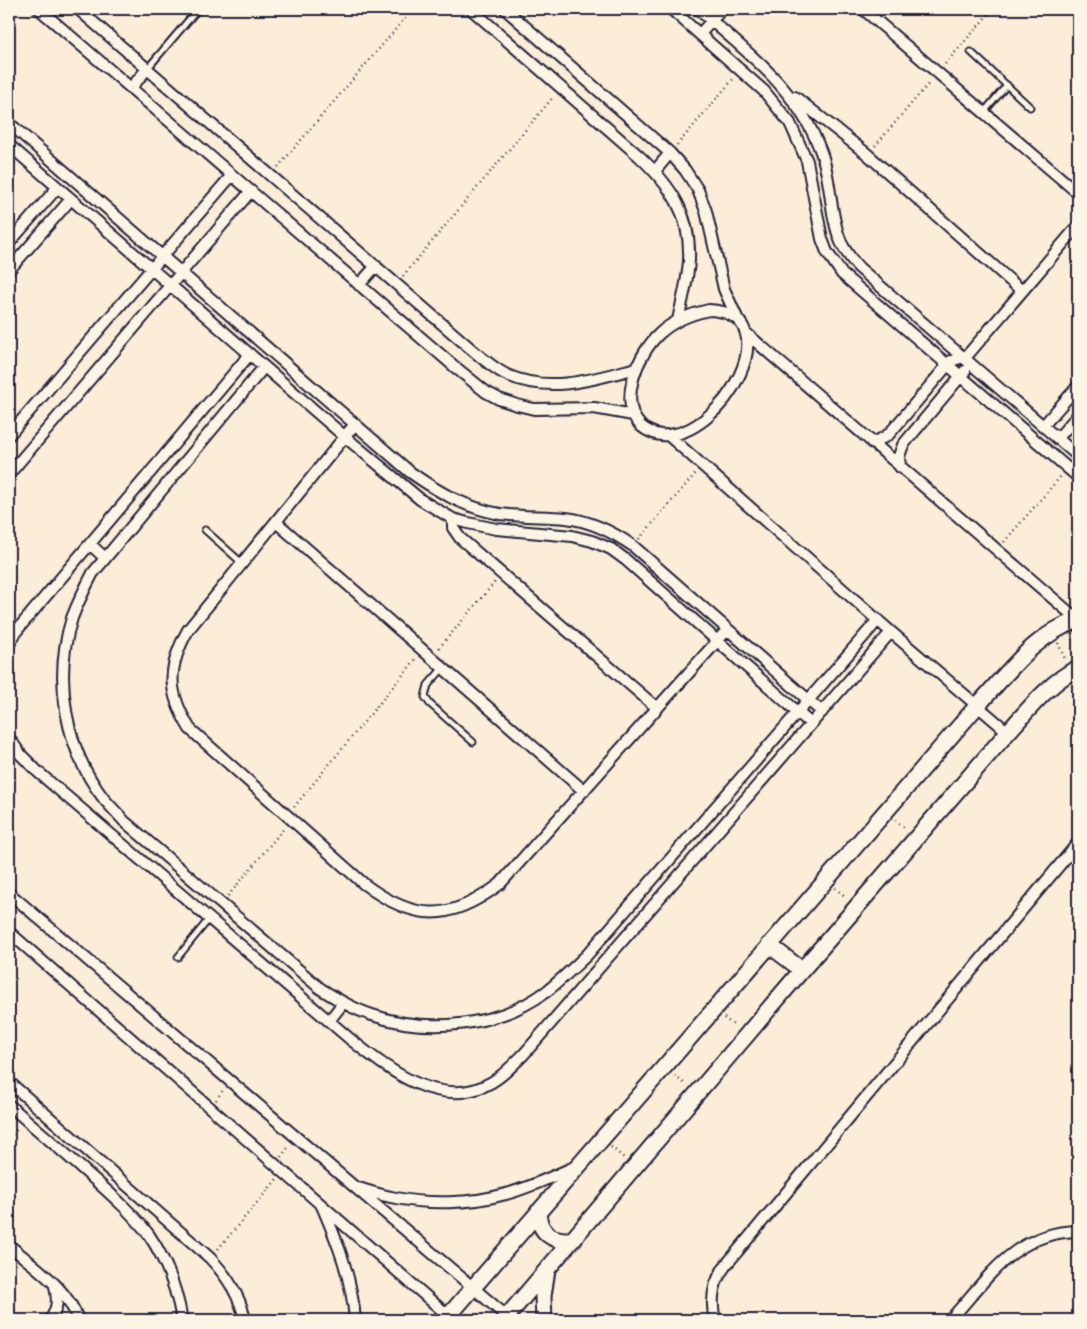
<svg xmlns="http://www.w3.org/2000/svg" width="1087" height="1329" font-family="Itim,sans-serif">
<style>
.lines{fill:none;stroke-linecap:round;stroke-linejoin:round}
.lane-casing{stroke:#22223b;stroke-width:9}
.street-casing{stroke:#22223b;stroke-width:14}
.secondary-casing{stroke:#22223b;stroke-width:19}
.path{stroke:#22223b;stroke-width:2.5;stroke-dasharray:1 4;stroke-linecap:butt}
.lane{stroke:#fcf5e5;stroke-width:5}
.street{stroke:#fcf5e5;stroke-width:10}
.secondary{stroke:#fcf5e5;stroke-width:15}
</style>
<rect width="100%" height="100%" fill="#fcedd9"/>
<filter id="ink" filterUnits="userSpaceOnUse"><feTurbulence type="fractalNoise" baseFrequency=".02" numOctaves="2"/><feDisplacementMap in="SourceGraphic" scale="10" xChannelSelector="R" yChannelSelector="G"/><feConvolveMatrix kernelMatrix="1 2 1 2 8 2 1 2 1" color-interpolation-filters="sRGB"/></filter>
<g filter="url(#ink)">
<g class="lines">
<g class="lane-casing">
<path id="lane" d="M971 52 1030 107
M147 69 198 9
M984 112 1007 85
M205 530 242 563
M443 668 428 685 425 697 430 704 473 742
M178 957 209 919"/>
</g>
<g class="street-casing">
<path id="street" d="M39 9 455 367 486 392 499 399 517 405 534 409 594 408 633 415
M78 9 470 348C481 357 494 369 507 375 550 394 594 379 636 368
M471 9 639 156C671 186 691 214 689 260 688 280 682 301 678 320
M505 9 670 153 685 170 698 190 706 211 724 289 738 320
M671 9 764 91 790 123 807 161 822 239 827 252 842 274 1078 477
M698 9C747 52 798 89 821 152 832 181 829 214 841 242 845 251 851 259 858 267L1078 456
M863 9 1078 193
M700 34 722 9
M131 88 147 69
M795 97 867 154 1022 291
M9 123 410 472C438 492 466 508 500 514 522 517 544 516 566 518 591 521 613 532 633 546L822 712
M9 145 344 436 421 500 453 519 468 523 496 529 572 536 592 541 611 549 626 560 811 724
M655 171 670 153
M9 243 57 188
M9 270 71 199
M359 285 376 266
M709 310C792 313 723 440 661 435 654 434 647 431 641 426 617 402 638 354 659 334 673 321 690 314 709 310Z
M746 333 1078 620
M264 367 93 573C85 588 78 602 72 618 53 678 65 749 104 799 110 806 118 814 124 821L321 989C337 999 353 1009 372 1015 428 1034 499 1027 547 991 561 980 574 967 587 955L878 620
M355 424 188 630C167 668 167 692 190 729L364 884C415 922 450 922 500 884L727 630
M1043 426 1078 386
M9 435 232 175
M668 435 891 632 1008 732
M1058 438 1078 415
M872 443 885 437 890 433 951 361 960 358H965L1078 226
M900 467 899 456 903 445 965 371
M9 474 251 191
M453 519V528L460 538 657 708
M276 522 584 791
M90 544 105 558
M9 644 18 629 250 354
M9 738 21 755 38 772 350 1039C389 1070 441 1112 492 1082 504 1075 514 1064 524 1054L891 632
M9 893 511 1320
M9 932 452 1319
M329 1021 343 1003
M9 1082 210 1258C227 1276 240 1295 245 1320
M9 1105C38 1130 67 1155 95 1180 114 1197 134 1215 149 1235 166 1260 177 1291 182 1320
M358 1188C369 1191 380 1195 391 1197 428 1205 470 1204 506 1194 529 1188 552 1177 574 1167
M322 1206C338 1243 352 1279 355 1320
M9 1245C33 1266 68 1288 78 1320
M50 1320C58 1308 58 1300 55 1286
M715 1320C710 1299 713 1282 726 1265L1078 843
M950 1320C989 1277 1015 1232 1078 1231"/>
</g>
<g class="secondary-casing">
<path id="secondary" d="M769 945 802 970
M538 1212C539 1233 553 1243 574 1239
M445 1320 977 706C1007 674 1035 634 1078 620
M504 1320 802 970 1008 732C1029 709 1050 682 1078 668
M544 1320 543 1296 547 1270"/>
</g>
<path class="path" d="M945 64 993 9
M677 145 734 78
M875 146 930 82
M278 167 413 9
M403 276 554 96
M639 539 696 473
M1004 542 1061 476
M1058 643 1065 659
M439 648 495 582
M294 807 416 659
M895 820 906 829
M835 888 846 897
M228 896 285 827
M724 1018 736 1027
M675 1076 686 1085
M216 1100 223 1090
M9 1138 18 1128
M611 1147 624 1158
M281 1157 290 1145
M218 1249 277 1179"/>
<use href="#lane" class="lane"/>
<use href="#street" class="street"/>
<use href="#secondary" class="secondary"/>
</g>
</g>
<rect width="1087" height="1329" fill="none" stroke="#fcf5e5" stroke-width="30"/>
<rect x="15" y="15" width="1057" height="1299" fill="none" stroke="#22223b" stroke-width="2" filter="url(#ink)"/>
</svg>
